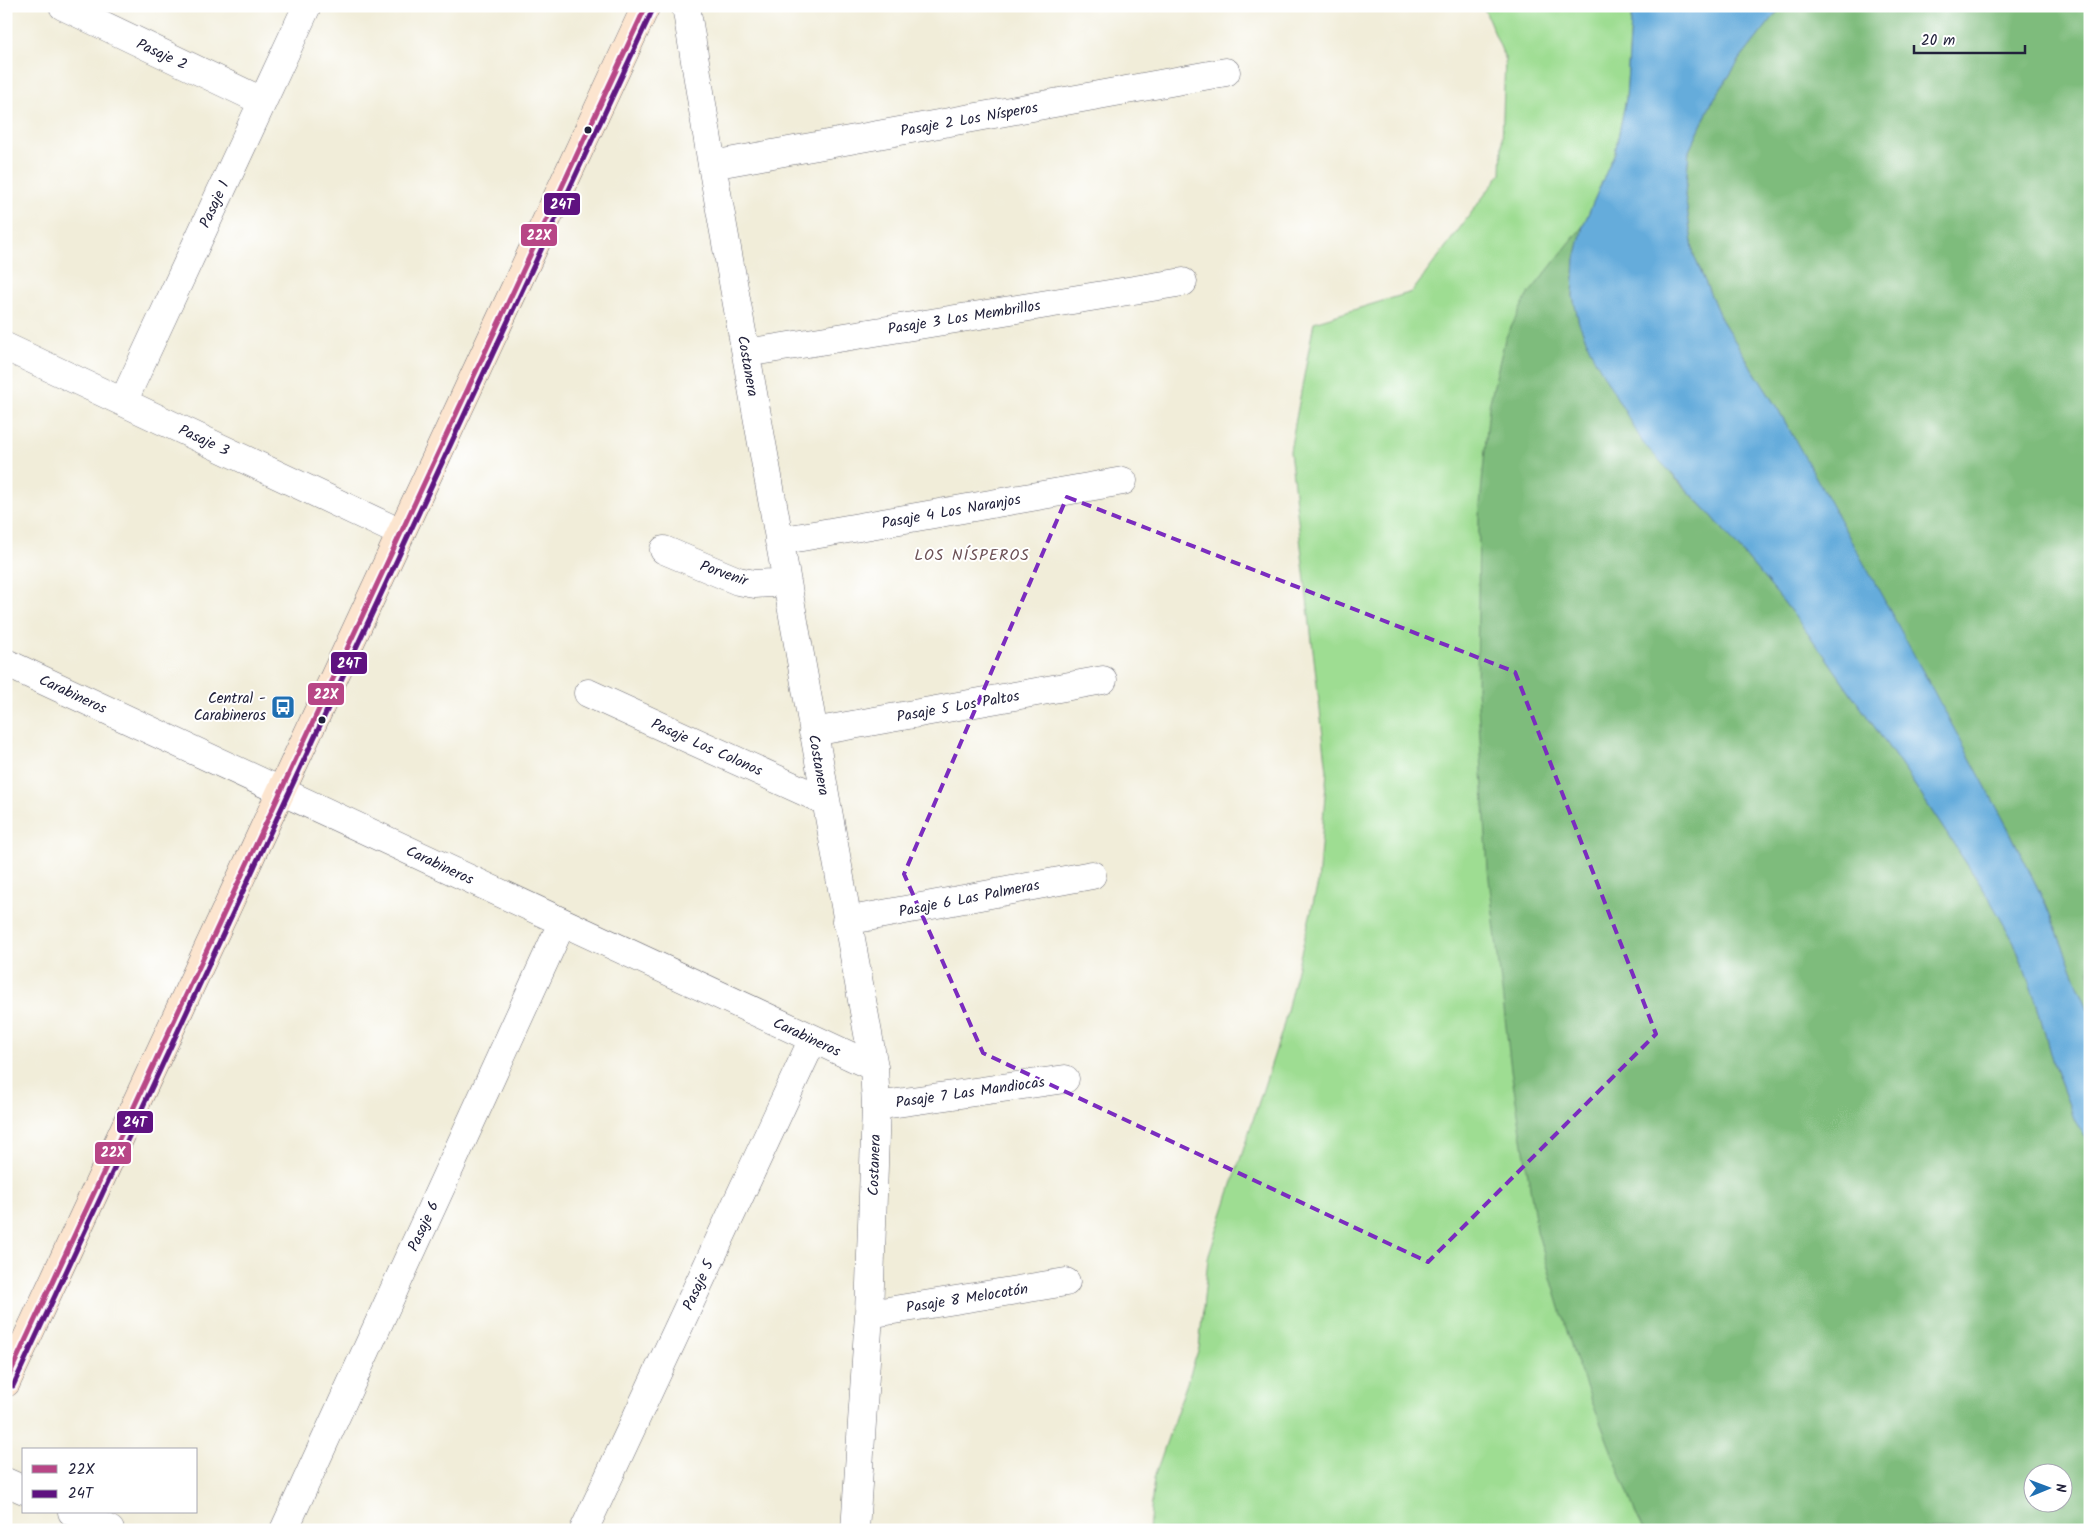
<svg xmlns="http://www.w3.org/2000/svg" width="2096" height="1536" font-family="Kalam,sans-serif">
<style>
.green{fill:#9edd92;stroke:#608066;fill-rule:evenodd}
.forest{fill:#7ebc7c;stroke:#506f5c;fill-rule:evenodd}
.water{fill:#65acdb;stroke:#44678b}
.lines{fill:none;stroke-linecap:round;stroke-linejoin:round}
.street-casing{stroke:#6a6972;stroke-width:29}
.secondary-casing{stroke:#6a6972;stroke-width:29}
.street{stroke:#fff;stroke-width:28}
.secondary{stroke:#fce5cf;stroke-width:28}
.bus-1-casing{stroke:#fff;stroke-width:9}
.bus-2-casing{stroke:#fff;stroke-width:9}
.bus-1{stroke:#b84686;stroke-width:5}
.bus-2{stroke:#5f1280;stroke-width:5}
.marked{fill:none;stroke:#7b2cbf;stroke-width:4;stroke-dasharray:10 6;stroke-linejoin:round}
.bus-dot{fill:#22223b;stroke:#fff;stroke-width:2}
.labels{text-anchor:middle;stroke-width:4;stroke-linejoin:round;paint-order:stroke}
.street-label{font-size:15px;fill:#22223b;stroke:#fff}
.poi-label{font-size:15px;fill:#22223b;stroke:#fff;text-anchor:end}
.neighbourhood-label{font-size:16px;letter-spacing:1px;fill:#6c5155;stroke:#fff}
.line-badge{stroke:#fff;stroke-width:2}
.badge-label{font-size:14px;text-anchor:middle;font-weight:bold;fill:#fff}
</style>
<rect width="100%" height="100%" fill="#fff"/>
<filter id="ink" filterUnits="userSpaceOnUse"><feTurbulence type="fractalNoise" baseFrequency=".02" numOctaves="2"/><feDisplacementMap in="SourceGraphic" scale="10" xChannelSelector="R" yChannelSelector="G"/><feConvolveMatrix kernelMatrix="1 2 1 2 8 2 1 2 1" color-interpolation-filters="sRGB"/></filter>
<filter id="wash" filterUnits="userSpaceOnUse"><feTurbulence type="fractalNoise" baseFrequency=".0096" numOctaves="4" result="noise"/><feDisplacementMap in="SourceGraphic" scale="20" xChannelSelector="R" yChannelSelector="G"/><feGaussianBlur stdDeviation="1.12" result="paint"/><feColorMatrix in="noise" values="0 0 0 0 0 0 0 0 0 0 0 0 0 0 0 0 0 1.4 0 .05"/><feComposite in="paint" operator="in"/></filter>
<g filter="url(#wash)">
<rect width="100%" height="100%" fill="#f1edd9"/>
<path class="green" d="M1483 6H1632L1626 99 1615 152 1583 226 1672 475 1783 601 1825 656 1935 814 2090 6V1530H1149L1154 1478 1199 1348 1208 1258 1282 1031 1318 883 1327 771 1290 451 1314 322 1412 292 1501 173 1505 58ZM2034 1474H2064V1504H2034Z"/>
<path class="forest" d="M1782 6H2090V1014L2046 905 2008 828 1779 411 1721 319 1694 256 1685 195 1689 151 1712 102 1741 58Z
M1583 226 1575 259 1573 296 1579 323 1672 475 1711 515 1783 601 1825 656 1908 775 1986 893 2014 942 2036 1001 2053 1063 2075 1121 2090 1144V1530H1644L1636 1514 1575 1358 1537 1231 1511 1070 1488 870 1477 690 1479 516 1489 406 1505 339 1527 296ZM2034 1474H2064V1504H2034Z"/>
<path class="water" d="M1632 6H1782L1741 58 1712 102 1689 151 1685 195 1694 256 1721 319 1779 411 1882 596 2008 828 2046 905 2090 1014V1144L2075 1121 2053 1063 2036 1001 2014 942 1986 893 1908 775 1825 656 1783 601 1711 515 1643 443 1594 358 1579 323 1573 296 1575 259 1583 226 1615 152 1626 99Z"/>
</g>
<g filter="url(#ink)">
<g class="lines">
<g class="street-casing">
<path id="street" d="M63 6 262 101
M686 6 712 165 874 1067 876 1106 869 1314 855 1530
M712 165 1226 72
M6 347 401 533
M746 353 1183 282
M123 402 307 6
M779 541 1123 481
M664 550 738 581 755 584 786 582
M6 663 874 1067
M588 693 825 801
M813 732 1103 680
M846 921 1092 875
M876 1106 1065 1079
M869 1314 1066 1282
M6 1482 24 1490
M72 1512 110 1530
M284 1530 562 923
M584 1530 813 1039"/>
</g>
<g class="secondary-casing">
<path id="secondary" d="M6 1383 646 6"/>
</g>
<use href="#street" class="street"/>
<use href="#secondary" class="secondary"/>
<g class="bus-1-casing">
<path id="bus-1" d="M6 1382 646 6"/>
</g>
<g class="bus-2-casing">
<path id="bus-2" d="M13 1386 653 9"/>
</g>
<use href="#bus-1" class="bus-1"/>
<use href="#bus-2" class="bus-2"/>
</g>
</g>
<path class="marked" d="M1067 497 1515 672 1656 1034 1428 1262 983 1053 904 874Z"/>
<defs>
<g id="bus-square" transform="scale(1.25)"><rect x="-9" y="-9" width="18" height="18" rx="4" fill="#1f6fb2" stroke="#fff"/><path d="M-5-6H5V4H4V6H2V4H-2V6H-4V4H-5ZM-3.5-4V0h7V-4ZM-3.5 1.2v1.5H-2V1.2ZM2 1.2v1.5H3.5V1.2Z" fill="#fff"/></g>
</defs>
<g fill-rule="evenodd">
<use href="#bus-square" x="283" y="707"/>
</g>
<g class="bus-dot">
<circle cx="588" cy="130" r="4.5"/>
<circle cx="322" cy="720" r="4.5"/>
</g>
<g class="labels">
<g class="street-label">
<text transform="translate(162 54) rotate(25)" y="5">Pasaje 2</text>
<text transform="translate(969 119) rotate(-10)" y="5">Pasaje 2 Los Nísperos</text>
<text transform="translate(214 204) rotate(-65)" y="5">Pasaje 1</text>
<text transform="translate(964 317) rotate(-9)" y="5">Pasaje 3 Los Membrillos</text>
<text transform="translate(748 366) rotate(80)" y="5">Costanera</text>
<text transform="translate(204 440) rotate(25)" y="5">Pasaje 3</text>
<text transform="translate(951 511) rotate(-10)" y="5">Pasaje 4 Los Naranjos</text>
<text transform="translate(724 573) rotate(19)" y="5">Porvenir</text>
<text transform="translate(73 694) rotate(25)" y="5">Carabineros</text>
<text transform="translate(958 706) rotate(-10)" y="5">Pasaje 5 Los Paltos</text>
<text transform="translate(707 747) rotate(24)" y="5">Pasaje Los Colonos</text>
<text transform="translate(819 765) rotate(80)" y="5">Costanera</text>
<text transform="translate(440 865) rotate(25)" y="5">Carabineros</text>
<text transform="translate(969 898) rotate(-11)" y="5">Pasaje 6 Las Palmeras</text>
<text transform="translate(807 1037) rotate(25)" y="5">Carabineros</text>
<text transform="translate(970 1092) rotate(-8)" y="5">Pasaje 7 Las Mandiocas</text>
<text transform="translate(874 1165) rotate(-88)" y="5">Costanera</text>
<text transform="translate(423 1226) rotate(-65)" y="5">Pasaje 6</text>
<text transform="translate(698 1285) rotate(-65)" y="5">Pasaje 5</text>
<text transform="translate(967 1298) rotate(-9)" y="5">Pasaje 8 Melocotón</text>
</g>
<g class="poi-label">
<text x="266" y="703">Central -<tspan x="266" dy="17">Carabineros</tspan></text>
</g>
<g class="neighbourhood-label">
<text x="972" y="560">LOS NÍSPEROS</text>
</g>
</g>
<g class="line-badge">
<rect x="543" y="192" width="38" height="24" rx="5" fill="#5f1280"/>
<rect x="520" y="223" width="38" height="24" rx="5" fill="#b84686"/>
<rect x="330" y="651" width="38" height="24" rx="5" fill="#5f1280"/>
<rect x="307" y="682" width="38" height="24" rx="5" fill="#b84686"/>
<rect x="116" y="1110" width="38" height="24" rx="5" fill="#5f1280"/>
<rect x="94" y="1141" width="38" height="24" rx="5" fill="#b84686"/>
</g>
<g class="badge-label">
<text x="562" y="209">24T</text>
<text x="539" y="240">22X</text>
<text x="349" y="668">24T</text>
<text x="326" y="699">22X</text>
<text x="135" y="1127">24T</text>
<text x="113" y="1157">22X</text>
</g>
<rect width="2096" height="1536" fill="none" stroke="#fff" stroke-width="25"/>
<rect x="22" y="1448" width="175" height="65" fill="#ffffff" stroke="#a7a7b1"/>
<rect x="32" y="1465" width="25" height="8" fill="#b84686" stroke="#a7a7b1"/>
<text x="68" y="1474" font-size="15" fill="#22223b">22X</text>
<rect x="32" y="1490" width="25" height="8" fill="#5f1280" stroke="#a7a7b1"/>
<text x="68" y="1498" font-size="15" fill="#22223b">24T</text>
<g transform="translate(2048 1488) rotate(89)"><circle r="24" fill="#ffffff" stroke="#a7a7b1"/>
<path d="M0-4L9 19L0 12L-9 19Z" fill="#1f6fb2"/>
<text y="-8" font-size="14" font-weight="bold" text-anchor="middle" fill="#22223b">N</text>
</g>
<path d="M1914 45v8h111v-8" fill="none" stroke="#22223b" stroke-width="2.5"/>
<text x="1921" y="45" font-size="15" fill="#22223b" stroke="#ffffff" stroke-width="4" paint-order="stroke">20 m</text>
</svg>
